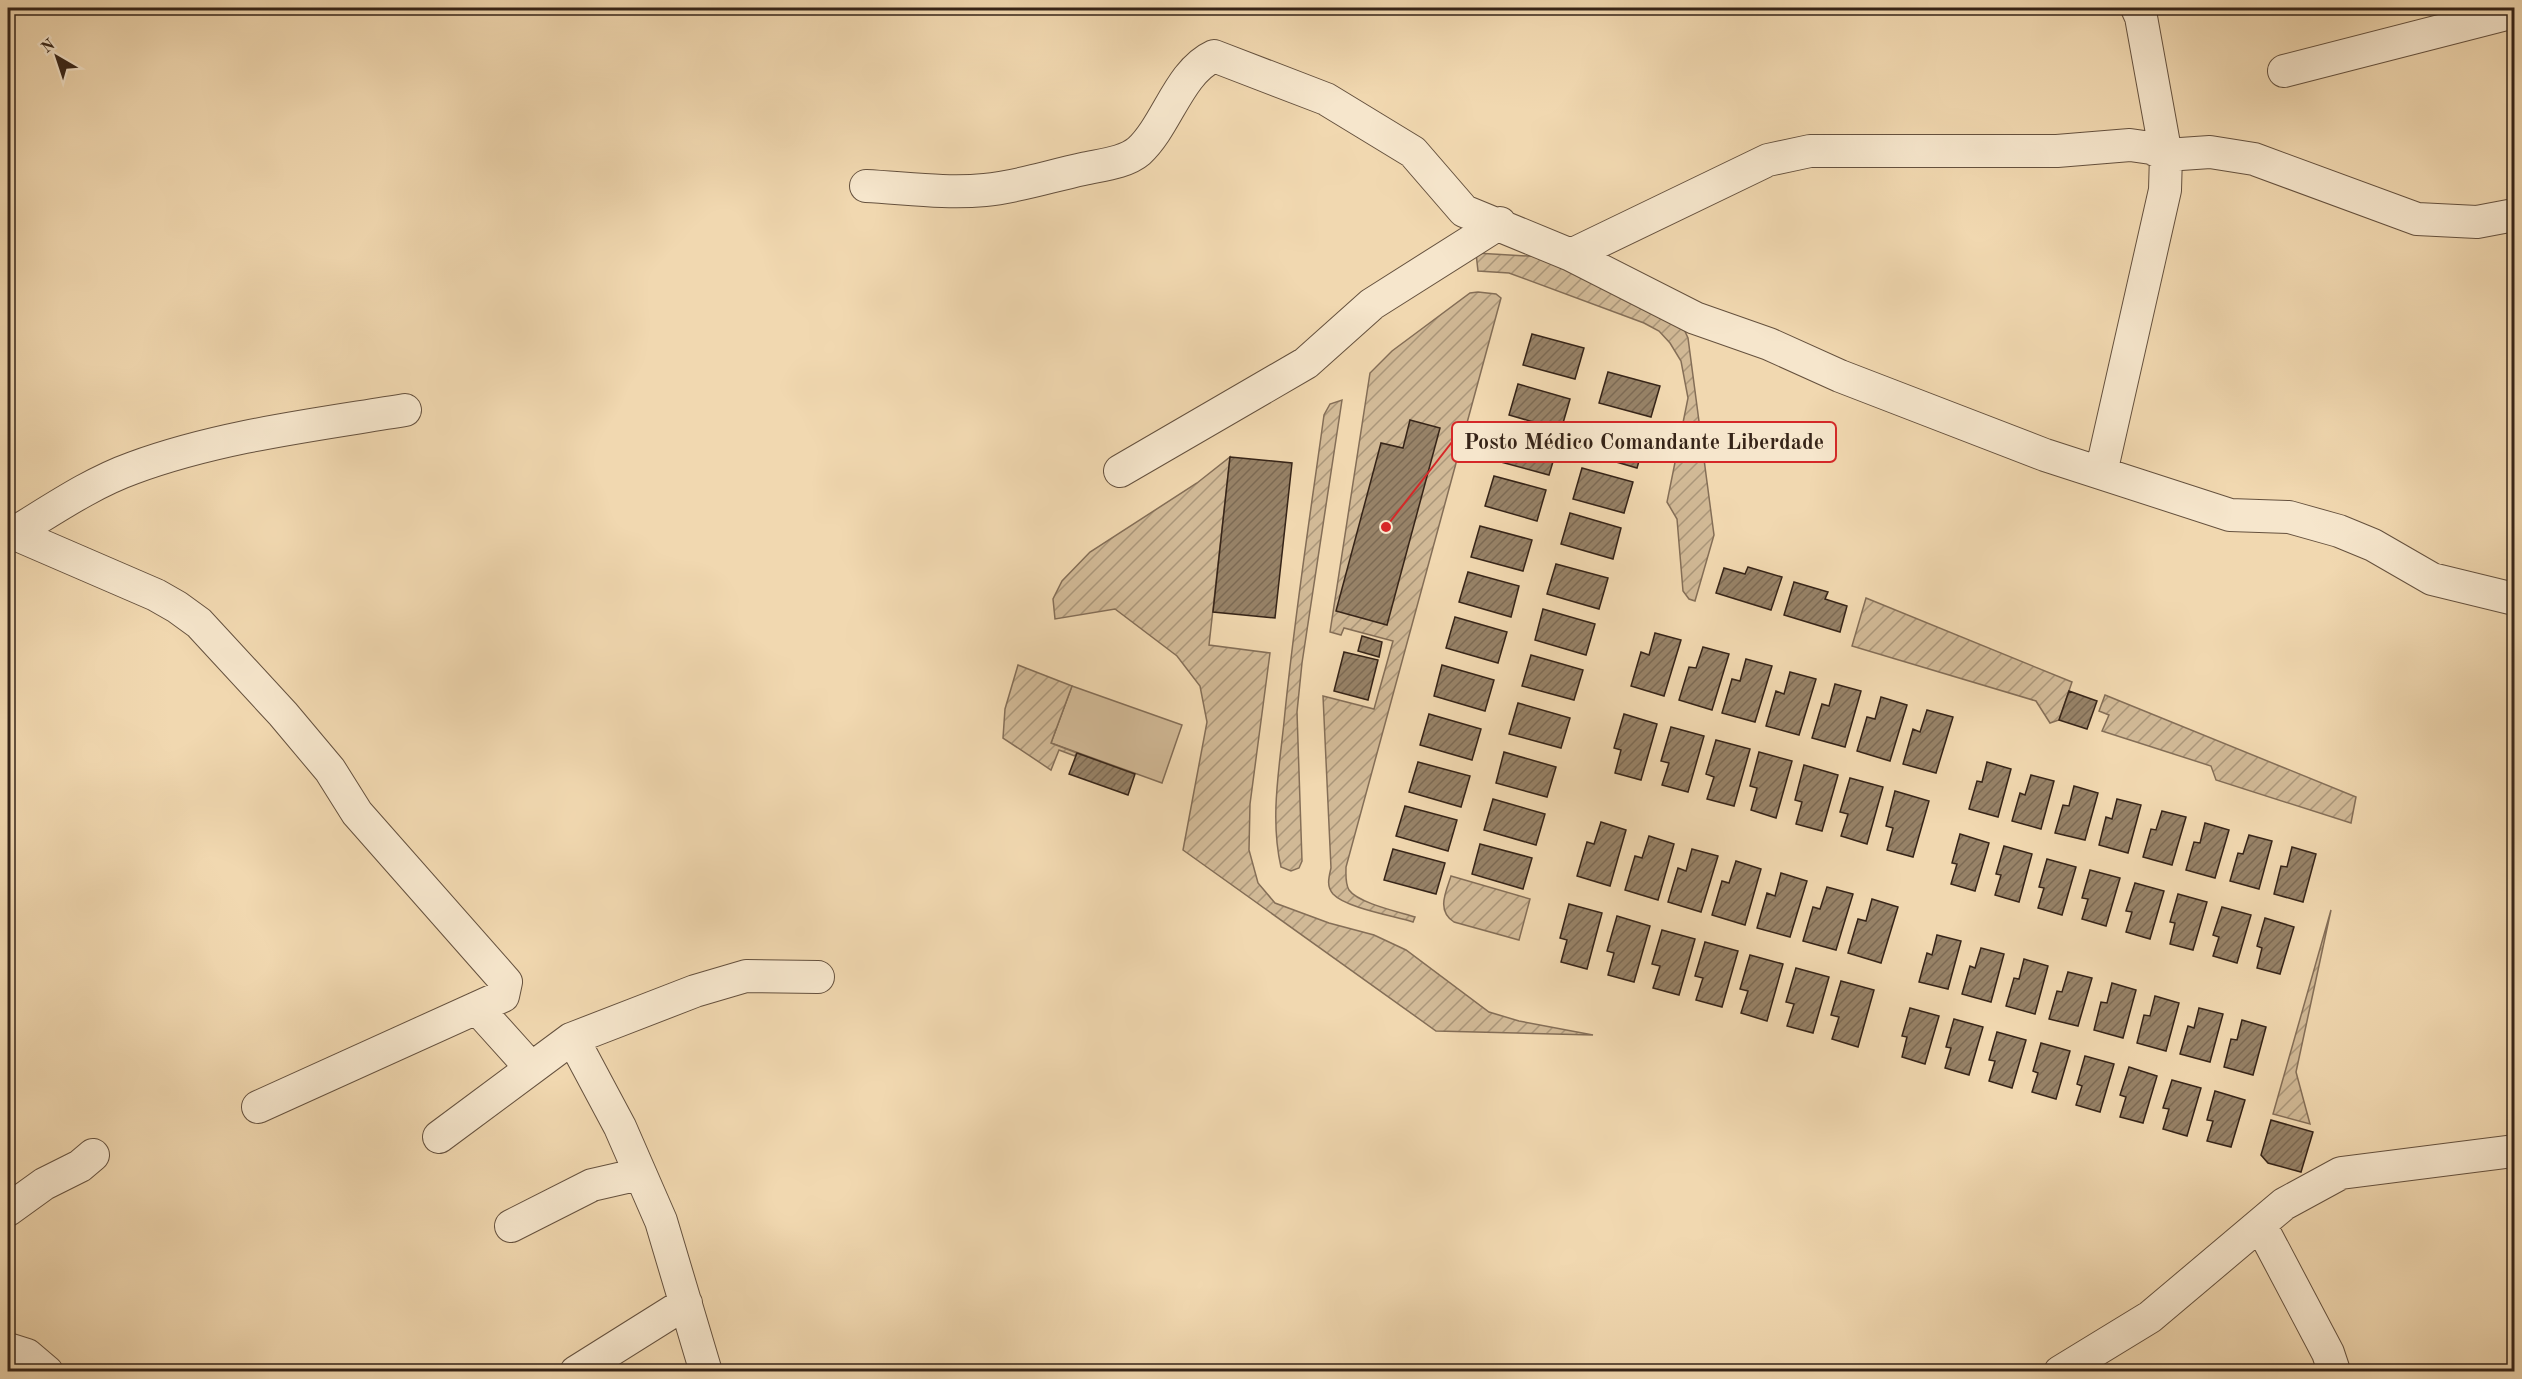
<svg xmlns="http://www.w3.org/2000/svg" width="2522" height="1379" font-family="'Old Standard TT',serif">
<style>
.park{fill:#d1b996;stroke:#846e57;stroke-width:1.5}
.garden{fill:url(#garden-furrows);stroke:#846e57;stroke-width:1.5}
.building{fill:url(#building-hatch);stroke:#362418;stroke-width:1.5}
.lines{fill:none;stroke-linecap:round;stroke-linejoin:round}
.minor-casing{stroke:#65513e;stroke-width:34}
.minor{stroke:#f6e6cc;stroke-width:32}
.leader{fill:none;stroke:#d62828;stroke-width:2}
.callout-dot{fill:#d62828;stroke:#f6e6cc;stroke-width:2}
.callout{fill:#f6e6cc;stroke:#d62828;stroke-width:2}
.callout-label{font-size:22px;text-anchor:middle;font-weight:bold;fill:#362418}
</style>
<defs>
<pattern id="garden-furrows" width="10" height="10" patternUnits="userSpaceOnUse" patternTransform="scale(1.5)"><rect width="10" height="10" fill="#d1b996"/><path d="M-1 1l2-2M0 10L10 0M9 11l2-2" fill="none" stroke="#aa9679"/></pattern>
<pattern id="building-hatch" width="6" height="6" patternUnits="userSpaceOnUse" patternTransform="scale(1.5)"><rect width="6" height="6" fill="#978267"/><path d="M-1 1l2-2M0 6l6-6M5 7l2-2" fill="none" stroke="#7c6a54"/></pattern>
</defs>
<rect width="100%" height="100%" fill="#f1d8b0"/>
<filter id="stains"><feTurbulence type="fractalNoise" baseFrequency=".00333" numOctaves="4"/><feColorMatrix values="0 0 0 0 .2 0 0 0 0 .09 0 0 0 0 .02 0 0 0 .5 -.17"/></filter>
<radialGradient id="worn" r=".72"><stop offset=".6" stop-color="#630" stop-opacity="0"/><stop offset="1" stop-color="#630" stop-opacity=".3"/></radialGradient>
<path class="park" d="M1072 686 1182 725 1162 783 1051 743Z"/>
<path class="garden" d="M1476 253 1560 258 1683 327 1688 338 1714 535 1695 601 1689 599 1683 591 1677 519 1667 502 1688 398 1681 361 1670 343 1659 331 1644 323 1509 273 1478 271Z
M1478 292 1496 294 1501 298 1346 867C1346 876 1345 883 1349 890 1358 903 1399 912 1415 917L1413 922C1394 916 1346 908 1333 894 1326 886 1329 877 1331 868L1323 696 1374 709 1393 641 1344 628 1341 635 1330 632 1370 373 1392 351 1470 293Z
M1342 400 1302 663 1297 712 1302 861 1299 868 1291 871 1281 867C1270 820 1279 770 1284 722 1294 619 1310 517 1324 415L1330 404Z
M1230 457 1209 645 1270 653 1250 804 1249 850 1258 883 1275 903 1329 923 1374 935 1406 950 1489 1012 1519 1021 1593 1035 1436 1031 1183 850 1207 722 1200 686 1177 656 1115 609 1055 619 1053 599 1062 581 1090 552 1197 483Z
M1866 598 2072 682 2059 720 2050 723 2036 701 1852 646Z
M1018 665 1072 686 1051 743 1077 753 1075 756 1059 750 1051 770 1003 738 1005 709Z
M2105 695 2356 797 2351 823 2216 780 2211 766 2102 731 2109 715 2099 711Z
M1451 876 1530 899 1519 940 1454 922C1436 910 1446 892 1451 876Z
M2331 910 2296 1072 2310 1124 2273 1114Z"/>
<path class="building" d="M1532 334 1584 348 1575 379 1523 365Z
M1608 372 1660 386 1651 417 1599 403Z
M1518 384 1570 399 1561 430 1509 415Z
M1410 420 1440 428 1387 625 1336 611 1381 443 1403 448Z
M1594 422 1646 437 1637 468 1585 453Z
M1506 430 1558 445 1549 475 1497 461Z
M1230 457 1292 463 1275 618 1213 612Z
M1582 468 1633 482 1624 513 1573 499Z
M1494 476 1546 490 1537 521 1485 506Z
M1570 513 1621 528 1613 559 1561 544Z
M1480 526 1532 540 1523 571 1471 557Z
M1556 564 1608 578 1599 609 1547 594Z
M1748 567 1782 577 1771 610 1716 593 1724 568 1745 574Z
M1468 572 1519 586 1511 617 1459 602Z
M1794 582 1828 592 1825 599 1847 606 1840 632 1784 615Z
M1543 609 1595 624 1586 655 1535 640Z
M1455 617 1507 632 1498 663 1446 648Z
M1655 633 1681 640 1664 696 1631 686 1641 652 1649 655Z
M1362 636 1382 642 1379 657 1358 651Z
M1703 647 1729 654 1712 710 1679 700 1689 667 1696 668Z
M1344 652 1378 660 1368 700 1334 691Z
M1531 655 1583 670 1574 700 1522 686Z
M1746 659 1772 666 1755 722 1722 713 1732 679 1740 681Z
M1442 665 1494 680 1485 711 1434 696Z
M1790 672 1816 679 1799 735 1766 726 1776 691 1784 694Z
M1835 684 1861 691 1845 747 1812 738 1822 704 1829 706Z
M2069 691 2097 701 2087 729 2059 720Z
M1881 697 1907 705 1890 761 1857 751 1867 717 1875 719Z
M1518 703 1570 718 1561 748 1509 734Z
M1927 710 1953 717 1936 773 1903 764 1913 729 1920 732Z
M1429 714 1481 729 1472 760 1420 745Z
M1624 714 1657 724 1641 780 1615 773 1621 750 1614 748Z
M1671 727 1704 736 1688 792 1662 785 1669 763 1661 761Z
M1716 740 1750 749 1734 806 1707 799 1714 777 1706 774Z
M1504 752 1556 767 1547 797 1496 783Z
M1759 752 1792 761 1776 818 1751 810 1757 788 1750 786Z
M1077 753 1135 774 1128 795 1069 774Z
M1418 762 1470 776 1461 807 1409 792Z
M1987 762 2011 769 1998 817 1969 809 1977 781 1982 782Z
M1804 765 1838 775 1822 831 1796 824 1802 802 1795 800Z
M2031 775 2054 781 2041 829 2012 821 2020 793 2025 795Z
M1850 778 1883 787 1867 844 1841 836 1848 814 1840 812Z
M2074 786 2098 793 2085 840 2055 833 2063 805 2069 806Z
M1895 791 1929 801 1913 857 1887 850 1893 828 1886 826Z
M1493 799 1545 814 1536 845 1484 830Z
M2117 799 2141 805 2128 853 2099 845 2106 817 2112 819Z
M1405 806 1457 820 1448 851 1396 836Z
M2162 811 2186 817 2172 865 2143 857 2151 829 2156 830Z
M1601 822 1626 830 1610 886 1577 876 1587 842 1594 844Z
M2205 823 2229 830 2215 878 2186 870 2194 842 2200 843Z
M1960 834 1989 843 1975 891 1951 884 1957 864 1952 863Z
M2249 835 2272 841 2259 889 2230 881 2238 853 2243 854Z
M1649 836 1674 844 1658 900 1625 890 1635 856 1642 858Z
M1480 844 1532 858 1523 889 1472 874Z
M2004 846 2032 854 2019 902 1995 895 2001 875 1996 874Z
M2292 847 2316 854 2303 902 2274 894 2281 866 2287 867Z
M1393 849 1445 863 1436 894 1384 880Z
M1692 849 1718 856 1701 912 1668 902 1678 868 1686 871Z
M2047 859 2076 867 2062 915 2038 908 2044 888 2039 887Z
M1736 861 1761 869 1745 925 1712 915 1722 881 1729 883Z
M2090 870 2120 878 2106 926 2082 919 2088 899 2082 898Z
M1781 873 1807 881 1790 937 1757 928 1767 893 1775 896Z
M2135 883 2164 891 2150 939 2126 932 2132 912 2126 911Z
M1827 887 1853 894 1836 950 1803 941 1813 907 1820 909Z
M2178 894 2207 902 2193 950 2170 944 2175 923 2170 922Z
M1872 899 1898 907 1881 963 1848 953 1858 919 1866 921Z
M1569 904 1602 913 1587 969 1561 962 1567 940 1560 938Z
M2222 907 2251 915 2237 963 2213 956 2219 937 2213 935Z
M1617 916 1650 926 1634 982 1608 975 1614 953 1607 951Z
M2265 918 2294 927 2280 974 2257 968 2262 948 2257 946Z
M1662 930 1695 939 1679 995 1653 988 1660 966 1652 964Z
M1937 935 1961 941 1948 989 1919 982 1927 953 1932 955Z
M1705 942 1738 951 1722 1007 1696 1000 1703 978 1695 976Z
M1981 948 2004 954 1991 1002 1962 994 1970 966 1975 968Z
M1750 955 1783 964 1767 1021 1741 1013 1748 991 1740 989Z
M2024 959 2048 966 2035 1014 2006 1006 2014 978 2019 979Z
M1796 968 1829 977 1813 1033 1787 1026 1794 1004 1786 1002Z
M2068 972 2092 978 2078 1026 2049 1019 2057 991 2062 992Z
M1841 981 1874 990 1858 1047 1832 1039 1839 1017 1831 1015Z
M2112 983 2136 990 2123 1038 2094 1030 2101 1002 2107 1003Z
M2155 996 2179 1003 2166 1051 2137 1043 2144 1015 2150 1016Z
M1910 1008 1939 1016 1925 1064 1902 1057 1907 1037 1902 1036Z
M2199 1008 2223 1014 2210 1062 2180 1054 2188 1026 2194 1028Z
M1954 1019 1983 1027 1969 1075 1945 1068 1951 1048 1946 1047Z
M2242 1020 2266 1027 2253 1075 2224 1067 2231 1039 2237 1040Z
M1997 1032 2026 1040 2012 1088 1989 1081 1995 1061 1989 1060Z
M2041 1043 2070 1051 2056 1099 2032 1092 2038 1073 2033 1071Z
M2085 1056 2114 1064 2100 1112 2076 1105 2082 1086 2077 1084Z
M2129 1067 2157 1076 2143 1123 2120 1117 2126 1097 2120 1095Z
M2172 1080 2201 1088 2187 1136 2163 1129 2169 1109 2163 1108Z
M2215 1091 2245 1100 2231 1147 2207 1141 2213 1121 2207 1120Z
M2271 1120 2313 1132 2301 1172 2268 1163 2261 1155Z"/>
<g class="lines">
<g class="minor-casing">
<path id="minor" d="M2284 71 2514 12
M866 186C905 188 946 194 985 190 1018 187 1050 176 1083 169 1100 165 1125 163 1139 151 1167 125 1179 72 1214 56L1326 99 1413 152 1464 211 1571 255 1695 318 1769 344 1840 376 2045 455 2230 515 2289 517 2339 531 2373 545 2432 579 2514 599
M1571 255 1768 160 1810 151H2057L2130 145 2151 148 2166 155 2210 152 2254 159 2417 219 2477 222 2514 215
M1120 471 1306 363 1372 304 1500 223
M2101 473 2165 190 2166 155 2141 17 2137 8
M8 531 156 595 177 607 199 623 283 714 330 770 357 813 506 982 503 996 258 1107
M14 533C52 510 91 483 133 468 220 436 314 425 405 410
M477 1008 531 1068
M571 1039 581 1054 620 1127 661 1221 706 1372
M439 1137 571 1039 695 991 746 976 818 977
M8 1210 44 1184 80 1166 93 1155
M511 1226 592 1185 640 1174
M2261 1226 2328 1353 2333 1368 2331 1372
M8 1349 27 1355 47 1372
M576 1372 686 1303
M2060 1372 2150 1317 2284 1204 2341 1173 2514 1151"/>
</g>
<use href="#minor" class="minor"/>
</g>
<path class="leader" d="M1386 527L1452 442"/>
<circle class="callout-dot" cx="1386" cy="527" r="6"/>
<rect class="callout" x="1452" y="422" width="384" height="40" rx="6"/>
<g class="callout-label">
<text x="1644" y="449">Posto Médico Comandante Liberdade</text>
</g>
<rect width="2522" height="1379" fill="none" stroke="#f1d8b0" stroke-width="30"/>
<rect x="9" y="9" width="2504" height="1361" fill="none" stroke="#362418" stroke-width="3"/>
<rect x="15" y="15" width="2492" height="1349" fill="none" stroke="#362418" stroke-width="1.5"/>
<g transform="translate(57 57) rotate(321)" stroke="#f6e6cc" stroke-width="4.5" paint-order="stroke">
<path d="M0-4.5L10 22L0 15L-10 22Z" fill="#362418"/>
<text y="-9" font-size="16" font-weight="bold" text-anchor="middle" fill="#362418">N</text>
</g>
<rect width="100%" height="100%" filter="url(#stains)"/>
<rect width="100%" height="100%" fill="url(#worn)"/>
</svg>
